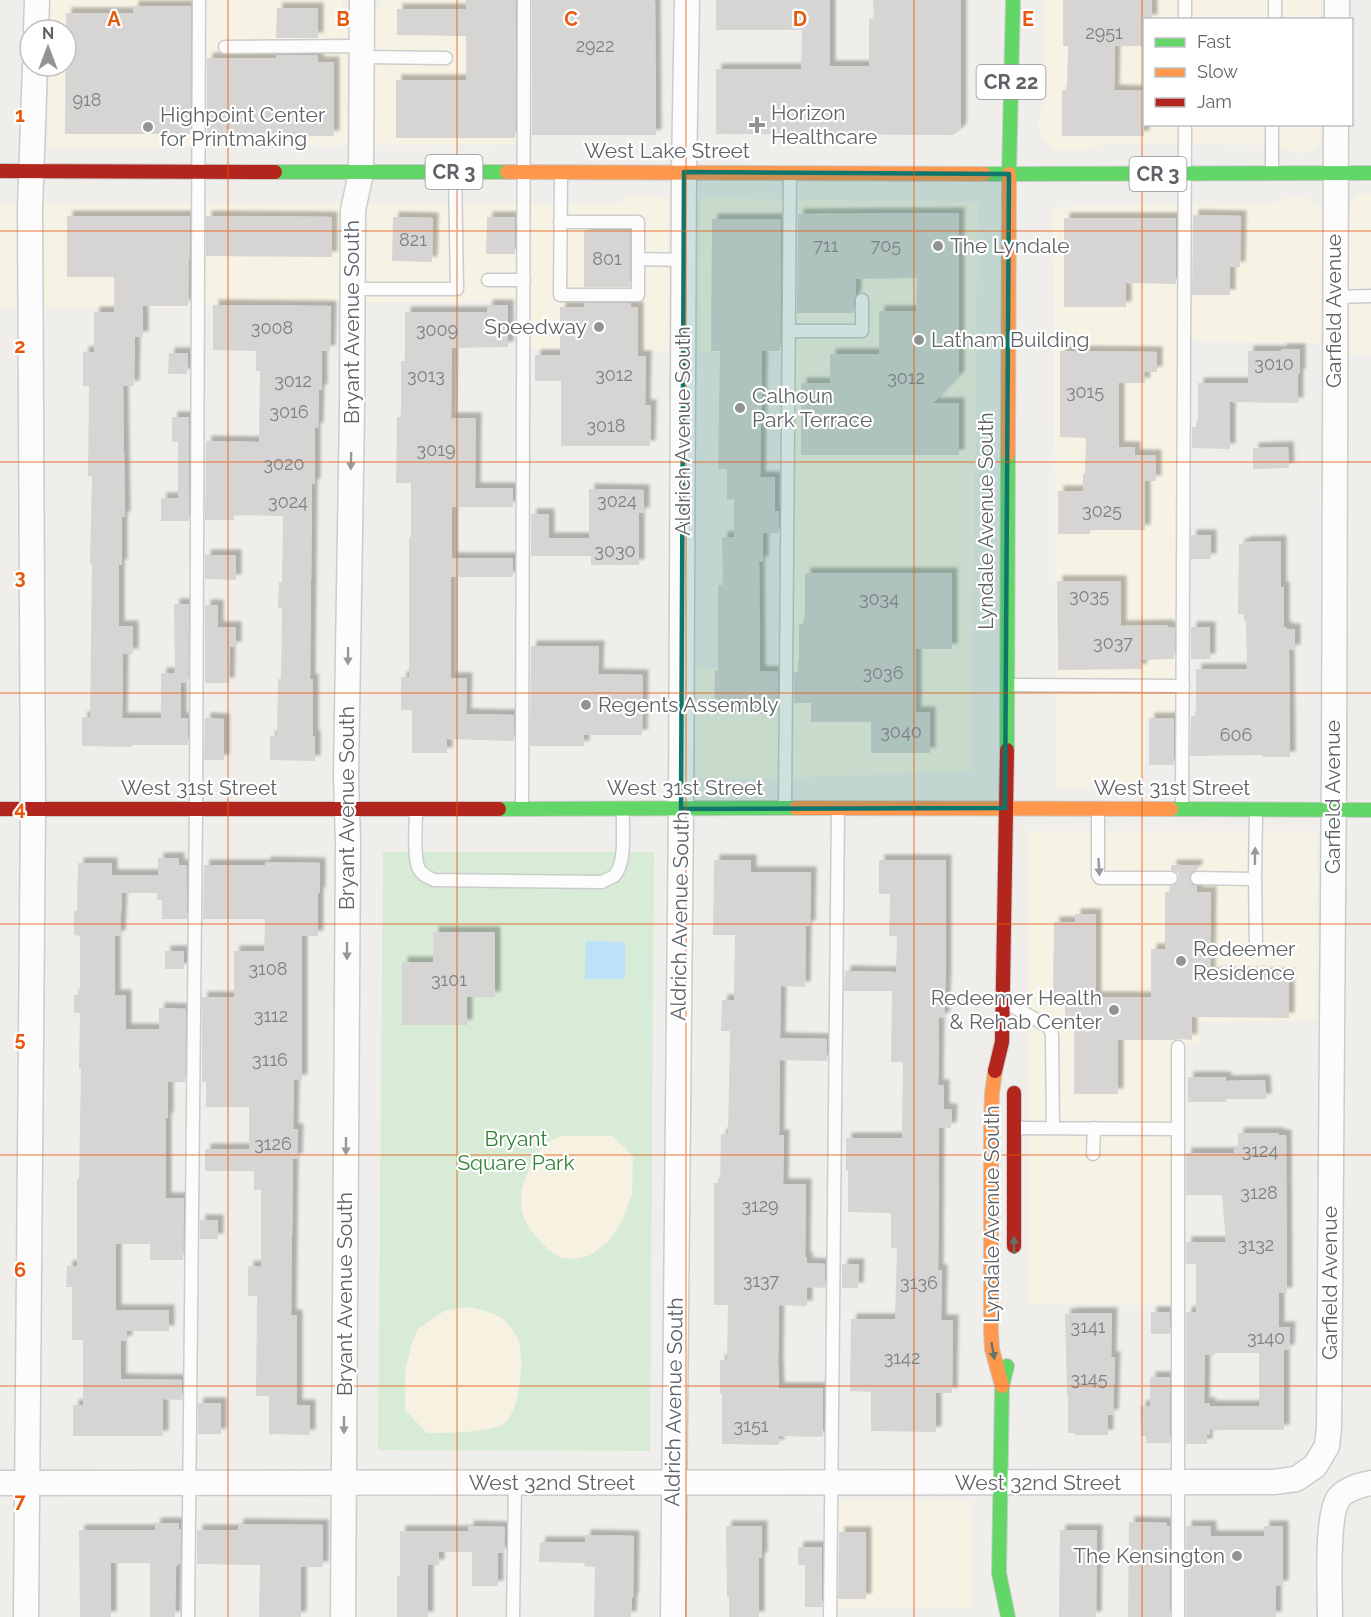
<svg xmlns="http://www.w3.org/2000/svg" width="1371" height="1617" font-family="Raleway,sans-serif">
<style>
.commercial{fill:#f7f3e4}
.green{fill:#d8ebd6}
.sand{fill:#f6f1e1}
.water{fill:#bfe0f9}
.building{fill:#d6d5d3;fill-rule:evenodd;filter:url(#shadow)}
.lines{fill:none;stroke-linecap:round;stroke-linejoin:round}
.lane-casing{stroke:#cbcccc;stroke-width:15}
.street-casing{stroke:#cbcccc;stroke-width:27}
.fast-casing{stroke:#cacacb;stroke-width:16}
.slow-casing{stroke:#cacacb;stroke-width:16}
.jam-casing{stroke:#cacacb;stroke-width:16}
.lane{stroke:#fdfcfc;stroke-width:12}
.street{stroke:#fdfcfc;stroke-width:24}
.fast{stroke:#63d668;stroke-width:14}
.slow{stroke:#ff974d;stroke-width:14}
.jam{stroke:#b3261e;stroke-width:14}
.oneway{fill:#96999c}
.oneway2{fill:#607468}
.marked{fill:#0f766e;fill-opacity:0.2;stroke:#0f766e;stroke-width:4.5;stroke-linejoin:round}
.grid{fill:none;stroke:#e8590c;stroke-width:1.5;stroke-opacity:0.55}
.poi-dot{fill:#919496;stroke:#fff;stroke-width:2}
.labels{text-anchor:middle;stroke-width:4.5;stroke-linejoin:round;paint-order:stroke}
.number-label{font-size:18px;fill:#7e8184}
.shield{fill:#fff;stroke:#8f9295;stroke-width:1.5}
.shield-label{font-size:20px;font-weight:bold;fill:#5f6368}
.poi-label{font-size:21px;fill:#5f6368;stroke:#fff;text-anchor:start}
.street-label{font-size:21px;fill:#5f6368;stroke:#fff}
.park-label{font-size:21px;fill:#348238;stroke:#fff}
.grid-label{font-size:20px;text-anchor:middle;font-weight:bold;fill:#e8590c;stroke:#fff;stroke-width:4.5;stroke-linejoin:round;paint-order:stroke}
</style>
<defs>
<filter id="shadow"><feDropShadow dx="5.5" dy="-5.5" stdDeviation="1.5" flood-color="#0004"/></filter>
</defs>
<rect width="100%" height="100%" fill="#efeeea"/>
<path class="commercial" d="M49 0H342V8H380V0H529L527 144 49 148V66H66V30H49Z
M1044 0H1320V19L1144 20V124L1320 125V135L1317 149 1301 153 1287 150 1275 145 1106 143 1085 150H1054L1042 138 1038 122 1045 100Z
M1360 194H1371V354H1347L1350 210 1353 200Z
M630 197 668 198 669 351 525 349V301L205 304 190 307H0V204H615Z
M701 198 978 202 971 771 789 778H697V668L789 669 792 352H700Z
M1286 198H1306L1319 206 1323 216 1320 343 1188 341 1181 717H1146L1144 786 1057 787 1053 207 1270 204Z
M1028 831H1317L1316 1020 1199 1022V1042L1177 1044 1176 1305 1028 1304Z
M829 1500 971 1501 973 1608 829 1607Z"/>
<path class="green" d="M383 852H654L650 1451 378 1450Z"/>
<path class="sand" d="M561 1136H612L633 1156 632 1194 622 1221 608 1242 589 1256 575 1259 561 1258 549 1250 537 1238 527 1225 521 1209V1191L532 1161 545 1144Z
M469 1307C482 1310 498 1313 507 1323 510 1327 516 1334 518 1339 525 1357 520 1410 505 1423 491 1433 445 1433 427 1433L405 1410V1372L411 1346 418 1329 444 1311Z"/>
<path class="water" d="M586 941 625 942V979H585Z"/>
<path class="building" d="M466 0H516L515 138H396V80H466V36L397 35V9H466Z
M532 0H655L656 135H532Z
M716 0H830V66H869V19H874L873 0H961V129L954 135 716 134V69H801L802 30H716Z
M1063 0H1152V20H1144V46H1115L1114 90 1144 91V136H1062V90H1067L1068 46H1063Z
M133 6H191L190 134H65L66 13H133Z
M277 8H318V38H276Z
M276 55H318V62H334V136H207V58H276Z
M959 213V376L933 403H959V455H801V383H830V354H879V311H916L917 278 856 279V294L854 299V313H797L798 214Z
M1193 215 1241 216 1240 267H1230V295H1192Z
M67 216H190L188 306H143V337H135L134 386H123L125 517H122V565H119V626H133V654H123L122 718H161V673H175L174 604H189L188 683H181V718H188V745H132V747L82 746V717H90L92 564H90L92 476H88L89 386H83V352H94V312H114V277H67Z
M206 216 332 217V257L206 256Z
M393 217 433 218 432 262 392 261Z
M487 217H515V254H486Z
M1064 218H1176V284L1126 283V307H1064Z
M712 219H781L780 351H762L760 477H775V511H779V533H763V562H759L760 671 778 672V703H775V714L714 713 715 671H718V585H723L722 537H734V499L727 500V469H718L720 351H711Z
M584 230H630V287H584Z
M584 303H631V307H638V356H646L645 405H651L650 446H561V381H535V355H560V307H584Z
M213 305 331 306 330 351H322V390H319L318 428H315V484H312L310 679H313V736H315V761L270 760V736H277L278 679H281L282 608H278L279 582H282L283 516 234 515V520H205L206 441 259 442 260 371H256V351L213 350Z
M487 305H508V347L452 348 451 418H476L475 488H513V507H452V558H513V577H451V678H467L466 714 514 715V741L447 739V753H412V710H401V677H409V537H411V483H396L397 417H401V361H405V312H487Z
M1281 349H1300V374H1298V403L1230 402V449L1192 448V427H1198V383H1248V351H1281Z
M1060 351 1157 352V372H1144L1145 383H1119V447H1135V455H1156V481H1145V530H1090V534H1058V491H1083V474H1085L1086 438 1060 437Z
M169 353H188L187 374H168Z
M172 417H189V521H161V498H178V442H172Z
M1288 447 1289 468 1253 469V448Z
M589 489 644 490V513H639V565H591V556H531V514H549V538H589Z
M1191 535H1211V559H1191Z
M1281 541V587H1284V627H1287V629H1295V650H1289L1290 757H1263V755L1190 756 1191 716H1196V669H1247L1246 621H1244V614H1238L1239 544H1244V542Z
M205 555H236V580L205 579Z
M805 573H952V649H916V712H930V753H871V722H811V703H794V672H798V661H799V624H805Z
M1057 581H1121V626L1168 625V627H1175L1174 659 1141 660 1142 669 1058 670Z
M205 605H218V627H236V647H230L229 683H205Z
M1191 627H1210V659H1191Z
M531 646H599L598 674 643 675 642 735H584V746H530Z
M205 718 224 719V760H204Z
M1149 718H1174V765H1149Z
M158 858H179V865H187V919H162V900H157V893H122L120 936H115V995H126V1029H159V1008L186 1009 185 1082H168V1118H166V1198H184L183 1260H150V1244H116V1310H169V1331H127V1341H121V1379L182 1380V1400L163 1399V1436H73V1405H83V1340H72V1287H66L67 1266H77V1179H79L81 1069H79L80 1013H74V995H80V936L74 935V911H77L78 863H112V875H158Z
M714 860H751V872H811L810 926H806L805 987 781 986 780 1038 827 1039V1061L780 1060 779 1135H784L783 1184H806L805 1257H807V1263L825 1264V1288L807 1287V1306L779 1305 778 1361 779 1388H823V1437L779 1436V1445L722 1444V1394H720V1360H727L728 1305H714V1183H720L721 1134H728L730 1031H721L722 1000H734L735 935H713Z
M879 860H946V975L944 1018H939L938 1085H944V1109H952L951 1128H939L938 1270H942L941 1320H953L952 1393H936V1432L871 1431V1392L850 1391 851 1319H895L897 1248H891V1213L848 1212V1170H846V1138H902L903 1062H891L892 991H844L845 971 896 972 897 936H889L890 894H879Z
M265 862 320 863V893H318V936H302V1080H294L293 1129H298L297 1159H293L291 1315H297V1405H310V1435L269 1434V1396H256L257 1296H248V1266L261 1267V1190H254V1171H205V1149H249V1107H206V1082H202V997H234V951H264L265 919H203L204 865H265Z
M1171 865H1197V870L1193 871 1190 874V881L1192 885 1197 886V892H1211L1210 973 1289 974V1018L1192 1017V1040L1179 1039 1174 1040H1118V1094H1074V1023H1065V996H1053L1054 922H1075V914H1096V997H1151V949H1165V892H1170V886L1176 885 1179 879 1178 873 1171 870Z
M433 932H495V997H467V1025H402V962H433Z
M165 951H184V969H165Z
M1188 1077H1226V1081L1265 1080 1266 1099H1226V1102H1188Z
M1238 1133H1279V1135H1286L1287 1293H1279V1327H1290L1289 1350H1284V1430H1210V1435H1207V1444H1186V1312H1196V1264H1186V1242H1226L1222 1195H1186V1153H1234V1148H1238ZM1215 1353H1259V1406H1210V1403H1204L1205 1355H1215Z
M200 1220H218V1239H200Z
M842 1264H859L858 1288H842Z
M1151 1312H1170V1334H1151Z
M1074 1313H1112L1111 1357H1115L1113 1415H1108V1435H1075V1433H1068V1396H1067L1065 1314Z
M1150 1377H1170V1443H1146V1436H1141L1140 1406H1150Z
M198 1403H221V1434H198Z
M1129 1522 1167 1523V1526H1170V1617H1128Z
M155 1523H179V1529H181L180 1564H178V1566H176L175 1617H150V1563H111V1617H80L79 1530H155Z
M238 1524 323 1525V1567H301V1617H259L260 1565 197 1564V1530H238Z
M468 1526 505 1527 504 1553H498V1586H472V1552H439V1565H428V1617H397V1576H400V1531H468Z
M726 1526H762V1558H759V1617H729V1597H727Z
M1186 1526H1211V1536H1264V1526H1283V1586H1276V1617H1186Z
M1060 1530H1097L1096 1617H1059Z
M839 1532H866V1599H838Z
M585 1535 634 1536 633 1598H632L631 1617H594L595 1567 584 1566 585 1563 539 1562 540 1542H585Z
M798 1547H822V1607H805V1565H798Z"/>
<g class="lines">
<g class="lane-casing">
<path id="lane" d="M1185 20V0
M1275 20V0
M225 47 362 46
M362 57 446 58
M1272 172V124
M560 222H638V295H560L561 174
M638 259 684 260
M488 280H524
M353 289H457L455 173
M1335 297 1371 296
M789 331H862V300
M1008 685 1183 686
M522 806 524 0
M785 807 790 174
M1182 807 1185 124
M416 810C416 824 413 858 419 869 422 875 428 877 434 880L602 882C605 880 611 878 614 876 627 863 622 827 623 810
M1098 810V875L1100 878H1171
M1255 877 1256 946
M1197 878 1251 879 1255 877 1256 810
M1005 1002 1049 1027 1052 1035 1053 1128
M1014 1128 1178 1129
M1093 1154 1094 1128
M188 1617 196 809 199 0
M513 1617 515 1483
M830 1617 838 808
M1178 1617V1047"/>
</g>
<g class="street-casing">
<path id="street" d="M1337 20V0
M36 30 37 0
M0 1483 1274 1482 1296 1479 1315 1466 1327 1446 1329 1427 1334 769 1336 124
M26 1617 33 809 30 208 35 66
M343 1617 348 841 346 776 352 409 353 210 361 173 362 0
M673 1617 681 809 684 172 687 0
M1330 1617C1330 1592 1326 1518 1338 1499 1345 1489 1360 1485 1371 1483"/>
</g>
<g class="fast-casing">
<path id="fast" d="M275 172H507
M984 174 1371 173
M1009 174 1013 0
M1007 750 1008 454
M499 809 796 808
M1171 809 1371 810
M1007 1366 1002 1386 999 1573 1008 1617"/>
</g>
<g class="slow-casing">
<path id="slow" d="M507 172 984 174
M1008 454 1009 174
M796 808 1171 809
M995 1071 992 1093 991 1127V1331L992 1349 1002 1386"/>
</g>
<g class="jam-casing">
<path id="jam" d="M0 171 275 172
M0 809H499
M995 1071 1002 1042 1007 750
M1014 1093V1246"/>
</g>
<use href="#lane" class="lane"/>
<use href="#street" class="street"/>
<use href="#fast" class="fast"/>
<use href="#slow" class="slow"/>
<use href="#jam" class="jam"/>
</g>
<defs><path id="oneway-solid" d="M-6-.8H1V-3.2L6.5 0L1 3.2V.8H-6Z" transform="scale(1.5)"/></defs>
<g class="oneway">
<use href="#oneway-solid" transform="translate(351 461) rotate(91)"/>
<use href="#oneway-solid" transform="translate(348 656) rotate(91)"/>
<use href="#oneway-solid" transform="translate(1255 856) rotate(-89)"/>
<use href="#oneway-solid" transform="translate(1099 867) rotate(86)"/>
<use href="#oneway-solid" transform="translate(347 951) rotate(90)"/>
<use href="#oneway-solid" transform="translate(346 1146) rotate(90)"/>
<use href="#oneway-solid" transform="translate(344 1425) rotate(90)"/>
</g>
<g class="oneway2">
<use href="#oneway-solid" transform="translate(1014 1245) rotate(-90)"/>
<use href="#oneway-solid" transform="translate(993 1351) rotate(80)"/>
</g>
<path class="marked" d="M684 172 1009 174 1005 808 681 809Z"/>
<path class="grid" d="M228 0V1617M457 0V1617M686 0V1617M914 0V1617M1142 0V1617M0 231H1371M0 462H1371M0 693H1371M0 924H1371M0 1155H1371M0 1386H1371"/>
<g class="poi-dot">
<path d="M754 116h6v6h6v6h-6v6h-6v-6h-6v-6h6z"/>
<circle cx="148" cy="127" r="6"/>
<circle cx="938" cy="246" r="6"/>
<circle cx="599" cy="327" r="6"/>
<circle cx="919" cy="340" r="6"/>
<circle cx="740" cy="408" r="6"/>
<circle cx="586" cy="705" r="6"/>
<circle cx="1181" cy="961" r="6"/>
<circle cx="1114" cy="1010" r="6"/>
<circle cx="1237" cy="1556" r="6"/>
</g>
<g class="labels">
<g class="number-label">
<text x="1104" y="39">2951</text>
<text x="595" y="52">2922</text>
<text x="87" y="106">918</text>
<text x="413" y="246">821</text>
<text x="826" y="252">711</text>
<text x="886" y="252">705</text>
<text x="607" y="265">801</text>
<text x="272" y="334">3008</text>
<text x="437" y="336">3009</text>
<text x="1274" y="370">3010</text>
<text x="614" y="381">3012</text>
<text x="426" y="382">3013</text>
<text x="906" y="384">3012</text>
<text x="293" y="387">3012</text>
<text x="1085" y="398">3015</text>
<text x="289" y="418">3016</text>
<text x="606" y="432">3018</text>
<text x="436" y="456">3019</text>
<text x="284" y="470">3020</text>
<text x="617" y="507">3024</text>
<text x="288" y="508">3024</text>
<text x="1102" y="517">3025</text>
<text x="615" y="557">3030</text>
<text x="1089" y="602">3035</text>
<text x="879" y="605">3034</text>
<text x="1113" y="649">3037</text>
<text x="883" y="679">3036</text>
<text x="901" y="738">3040</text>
<text x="1236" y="741">606</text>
<text x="268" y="975">3108</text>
<text x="449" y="986">3101</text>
<text x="271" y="1022">3112</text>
<text x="270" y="1066">3116</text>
<text x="273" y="1150">3126</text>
<text x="1260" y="1157">3124</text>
<text x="1259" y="1199">3128</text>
<text x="760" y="1212">3129</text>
<text x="1256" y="1251">3132</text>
<text x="761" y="1287">3137</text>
<text x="919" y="1289">3136</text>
<text x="1088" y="1333">3141</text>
<text x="1266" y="1344">3140</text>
<text x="902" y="1364">3142</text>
<text x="1089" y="1385">3145</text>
<text x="751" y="1432">3151</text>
</g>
<g class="shield">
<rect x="976.5" y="65" width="69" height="34" rx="4.5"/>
<rect x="425.5" y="155" width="57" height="34" rx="4.5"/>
<rect x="1129.5" y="157" width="57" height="34" rx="4.5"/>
</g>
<g class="shield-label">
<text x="1011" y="89">CR 22</text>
<text x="454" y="179">CR 3</text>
<text x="1158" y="181">CR 3</text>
</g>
<g class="poi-label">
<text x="771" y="120">Horizon<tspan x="771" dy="24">Healthcare</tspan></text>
<text x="160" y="122">Highpoint Center<tspan x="160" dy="24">for Printmaking</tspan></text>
<text x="950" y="253">The Lyndale</text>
<text x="587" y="334" text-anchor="end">Speedway</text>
<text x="931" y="347">Latham Building</text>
<text x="752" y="403">Calhoun<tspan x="752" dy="24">Park Terrace</tspan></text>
<text x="598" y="712">Regents Assembly</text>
<text x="1193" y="956">Redeemer<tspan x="1193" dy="24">Residence</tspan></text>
<text x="1102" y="1005" text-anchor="end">Redeemer Health<tspan x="1102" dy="24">&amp; Rehab Center</tspan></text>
<text x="1225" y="1563" text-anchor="end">The Kensington</text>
</g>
<g class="street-label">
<text x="667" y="158">West Lake Street</text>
<text transform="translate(1334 311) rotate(-90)" y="7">Garfield Avenue</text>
<text transform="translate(352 322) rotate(-90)" y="7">Bryant Avenue South</text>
<text transform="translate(683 431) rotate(-90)" y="7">Aldrich Avenue South</text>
<text transform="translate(986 521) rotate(-90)" y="7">Lyndale Avenue South</text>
<text x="199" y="795">West 31st Street</text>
<text x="685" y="795">West 31st Street</text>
<text x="1172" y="795">West 31st Street</text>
<text transform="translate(1333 797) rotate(-90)" y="7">Garfield Avenue</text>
<text transform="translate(347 808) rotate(-90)" y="7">Bryant Avenue South</text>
<text transform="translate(680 916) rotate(-89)" y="7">Aldrich Avenue South</text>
<text transform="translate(992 1214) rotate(-90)" y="7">Lyndale Avenue South</text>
<text transform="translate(1330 1283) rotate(-90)" y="7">Garfield Avenue</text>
<text transform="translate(345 1294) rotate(-90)" y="7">Bryant Avenue South</text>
<text transform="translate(674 1402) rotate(-89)" y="7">Aldrich Avenue South</text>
<text x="552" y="1490">West 32nd Street</text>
<text x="1038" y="1490">West 32nd Street</text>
</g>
<g class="park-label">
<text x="516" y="1146">Bryant<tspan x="516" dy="24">Square Park</tspan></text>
</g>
</g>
<g class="grid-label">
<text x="114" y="26">A</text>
<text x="343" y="26">B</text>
<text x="571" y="26">C</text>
<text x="800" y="26">D</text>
<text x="1028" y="26">E</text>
<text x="20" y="122">1</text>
<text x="20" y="353">2</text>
<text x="20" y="584">3</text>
<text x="20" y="815">4</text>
<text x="20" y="1046">5</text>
<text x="20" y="1277">6</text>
<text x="20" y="1508">7</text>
</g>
<rect x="1143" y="18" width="210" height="108" fill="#ffffff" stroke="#bfc1c3" stroke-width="1.5"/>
<rect x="1155" y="38" width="30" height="9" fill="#63d668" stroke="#bfc1c3" stroke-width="1.5"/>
<text x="1197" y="48" font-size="18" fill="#5f6368">Fast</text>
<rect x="1155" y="68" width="30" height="9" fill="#ff974d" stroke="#bfc1c3" stroke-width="1.5"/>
<text x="1197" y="78" font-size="18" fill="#5f6368">Slow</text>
<rect x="1155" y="98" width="30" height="9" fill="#b3261e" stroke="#bfc1c3" stroke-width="1.5"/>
<text x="1197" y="108" font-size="18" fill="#5f6368">Jam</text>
<g transform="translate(48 48)"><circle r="28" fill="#ffffff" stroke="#bfc1c3" stroke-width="1.5"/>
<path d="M0-4.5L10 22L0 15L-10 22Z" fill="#919496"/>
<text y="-9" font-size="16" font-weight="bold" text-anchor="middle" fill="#5f6368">N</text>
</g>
</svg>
